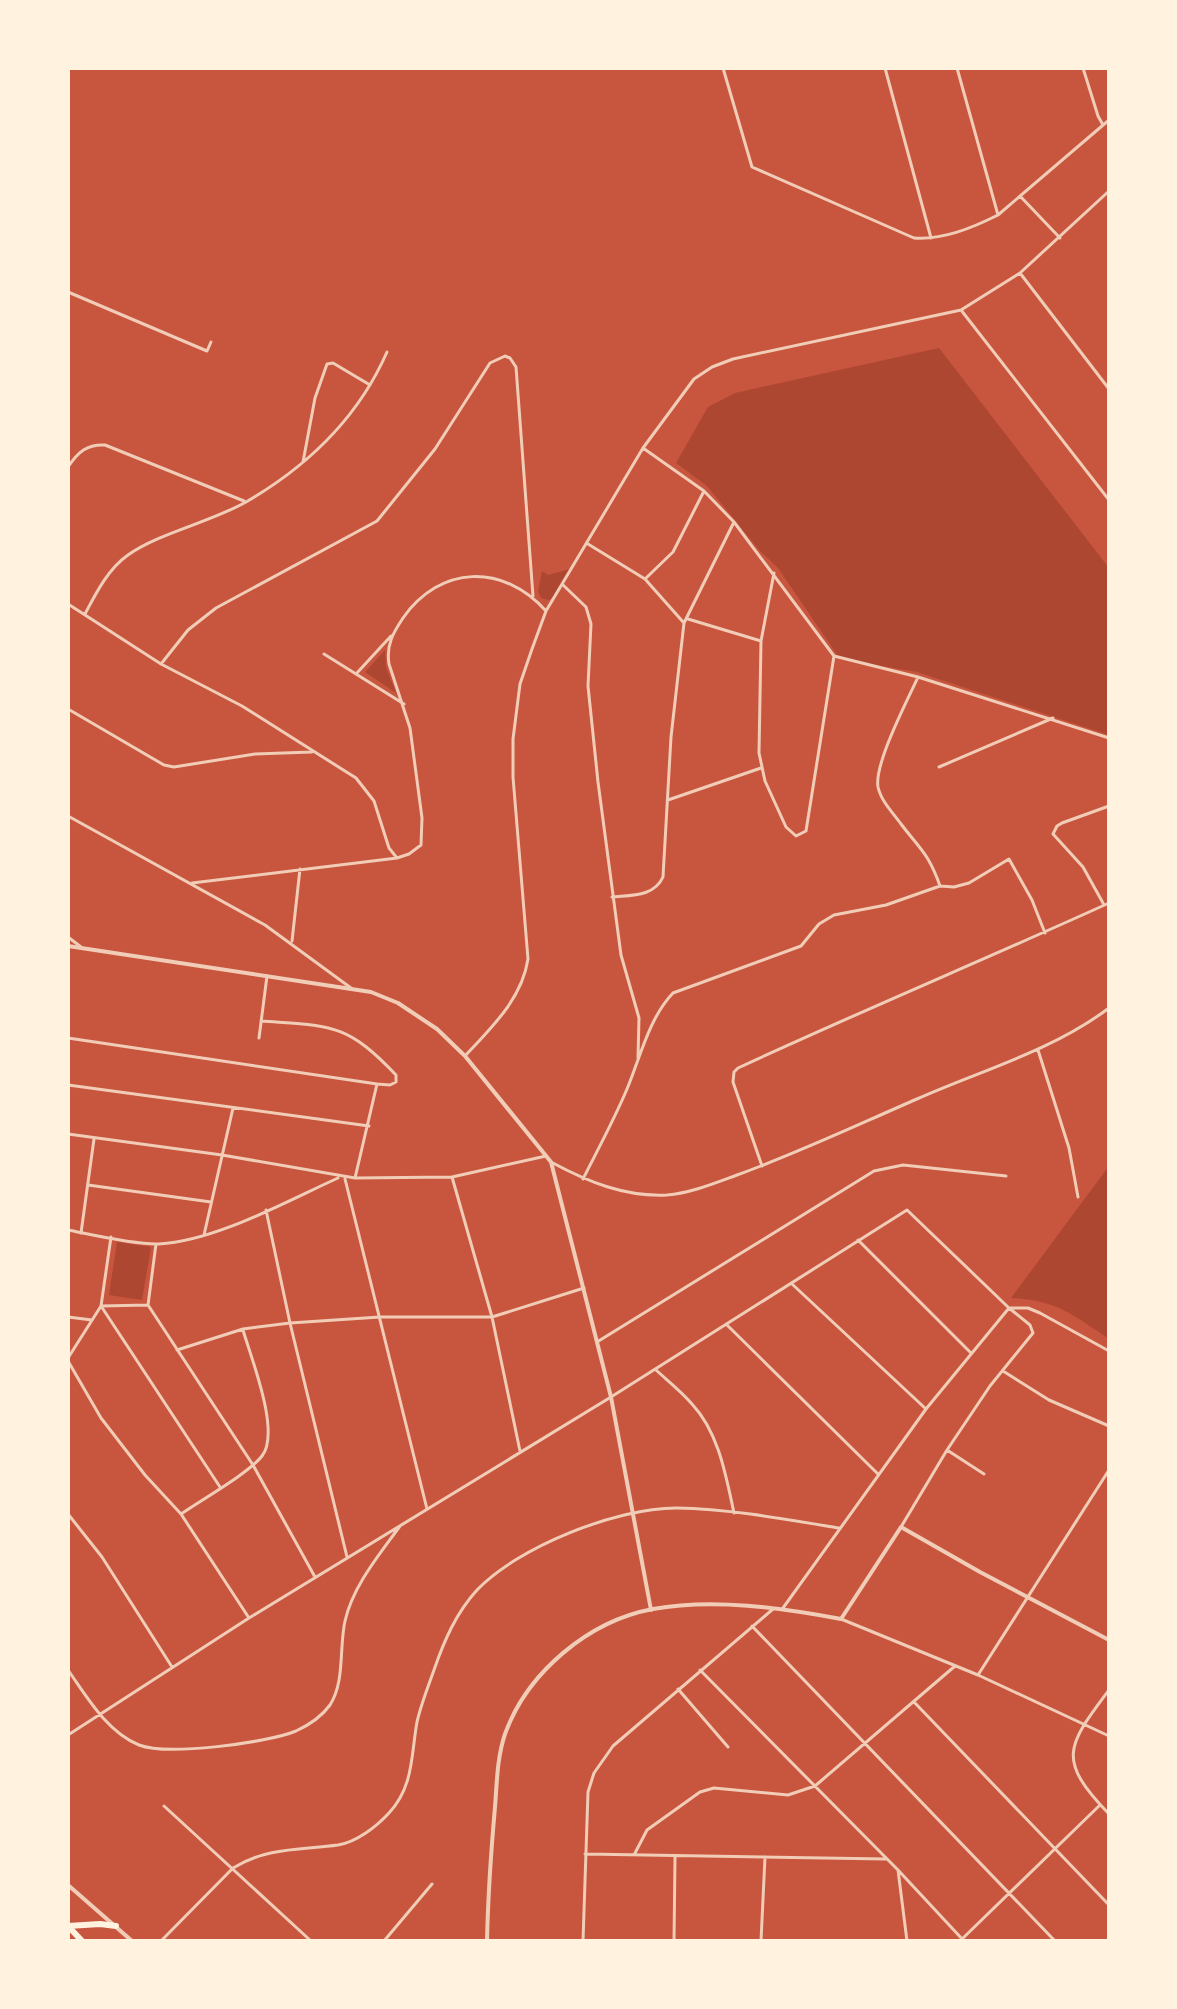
<svg xmlns="http://www.w3.org/2000/svg" width="1177" height="2009" font-family="'Crimson Pro',serif">
<style>
.green{fill:#ae4732}
.lines{fill:none;stroke-linecap:round;stroke-linejoin:round}
.minor{stroke:#f1ccb7;stroke-width:3}
.tertiary{stroke:#f1ccb7;stroke-width:4}
.trunk{stroke:#fff3e0;stroke-width:6}
</style>
<rect width="100%" height="100%" fill="#c8553d"/>
<path class="green" d="M939 348 1109 568V735L917 672 840 659 778 568 759 550 707 486 676 463 708 407 735 393Z
M570 569 554 596 549 600 541 598 538 591 542 571 548 575Z
M385 650 386 667 396 693 365 672Z
M1109 1166V1339C1071 1314 1059 1301 1011 1298Z
M117 1242 151 1247 142 1300 109 1295Z"/>
<g class="lines">
<path class="minor" d="M723 68 752 167 914 238C943 240 972 228 998 215L1109 120
M885 68 931 238
M957 68 998 215
M1083 68 1098 116 1103 125
M1020 196 1060 238
M1020 273 1109 389
M68 292 207 351 211 342
M961 310 1109 500
M643 448 704 491 734 522 834 656 918 677 1109 738
M303 462 315 398 327 364 333 363 370 385
M68 467C78 452 87 444 105 445L244 501
M588 544 645 579 684 623 671 737 663 877C654 897 631 895 612 897
M774 573 761 641 759 753 765 781 786 827 796 836 806 831 834 656
M645 579 673 552 704 491
M563 585 586 607 591 624 588 686 598 782 621 955 639 1018 638 1058
M68 604 161 664 242 706 356 778 374 801 389 848 397 858
M85 614C96 593 108 569 128 555 159 533 211 522 246 502 308 466 358 418 387 352
M688 619 761 641
M684 623 734 522
M324 654 404 704
M161 664 188 630 216 608 377 521 435 449 490 363 505 356 510 358 516 367 533 596
M356 674 391 636
M918 677C907 701 874 764 878 787 881 801 893 813 901 824 920 849 929 854 940 886
M68 709 164 765 174 767 255 754 312 752
M939 767 1053 718
M668 800 761 768
M68 816 265 925 351 988
M192 883 397 858 409 854 421 845 422 818 410 728 389 664C386 645 393 633 403 618 440 565 503 563 546 611
M1103 903 1083 867 1053 834 1057 826 1062 823 1109 806
M68 937 81 947
M292 941 300 869
M68 1038 377 1084 390 1085 396 1082V1075C346 1022 330 1026 261 1021
M259 1038 267 976
M1038 1050 1069 1148 1078 1197
M465 1056C491 1028 522 999 528 959L513 777V739L520 684 532 649 546 611 643 448 694 379 712 367 733 359 961 310 1020 273 1109 191
M68 1085 369 1126
M68 1134 222 1155 355 1178 452 1177 546 1156
M551 1162C588 1182 625 1197 667 1195 691 1193 715 1183 737 1175 798 1153 857 1125 917 1099 982 1070 1052 1051 1109 1008
M762 1166 733 1082 734 1072 738 1068C861 1011 986 959 1109 903
M452 1177 492 1317 520 1451
M355 1178 377 1084
M345 1179 427 1509
M583 1179C598 1149 614 1120 627 1089 640 1058 649 1018 673 993L801 946 819 924 834 915 886 905 940 886 954 887 969 883 1009 859 1032 900 1045 933
M88 1185 211 1202
M266 1210 290 1323 347 1557
M68 1230C93 1235 135 1245 159 1244 216 1241 287 1201 338 1178
M81 1233 94 1139
M204 1235 233 1108
M858 1240 970 1352
M156 1244 148 1305 253 1465 315 1577
M792 1284 926 1409
M101 1306 220 1487
M101 1306 148 1305
M1009 1308H1028L1040 1313 1109 1351
M68 1317 92 1320
M727 1325 878 1474
M597 1342 874 1171 903 1165 1006 1176
M177 1350 243 1329 290 1323 380 1317H492L584 1288
M68 1358 101 1306 111 1237
M68 1361 101 1418 145 1475 181 1514 249 1618
M656 1370C668 1381 682 1392 692 1404 719 1433 726 1476 734 1513
M1003 1371 1049 1400 1109 1426
M947 1450 984 1474
M68 1514 102 1557 172 1667
M181 1514C201 1500 249 1473 262 1456 281 1432 251 1358 243 1330
M783 1608 926 1409 1009 1308
M841 1619 978 1675 1109 1736
M752 1626 1055 1941
M68 1670C87 1697 107 1732 139 1745 167 1756 267 1743 296 1731 309 1725 322 1716 330 1705 345 1682 339 1648 345 1621 353 1586 379 1555 400 1526
M700 1670 898 1870 964 1941
M978 1675 1109 1470
M678 1689 728 1747
M1109 1690C1067 1746 1056 1759 1109 1814
M915 1703 1109 1905
M68 1735 249 1618 611 1397 907 1210 1009 1308 1030 1325 1033 1333 990 1386 947 1450 901 1527
M164 1806 311 1941
M585 1854 885 1859
M634 1855 647 1830 700 1792 714 1788 788 1795 815 1786 955 1666
M898 1870 907 1941
M161 1941 233 1868C267 1847 301 1850 338 1845 357 1842 377 1826 389 1813 414 1786 411 1755 417 1722 421 1704 428 1687 434 1670 444 1641 456 1613 477 1590 518 1547 616 1508 676 1508 730 1509 785 1519 839 1528
M384 1941 432 1884
M583 1941 588 1792 594 1773 613 1746 773 1609
M674 1941 675 1857
M761 1941 765 1857
M960 1941 1100 1805"/>
<path class="tertiary" d="M68 946 371 992 398 1003 437 1029 465 1056 551 1162 611 1397 651 1610
M68 1885 132 1941
M487 1941C488 1896 491 1852 495 1807 497 1782 497 1758 505 1734 527 1673 588 1621 653 1609 714 1598 781 1608 841 1619L901 1527 980 1572 1109 1640"/>
<path class="trunk" d="M68 1926 100 1924 116 1926
M68 1926 82 1941"/>
</g>
<rect width="1177" height="2009" fill="none" stroke="#fff3e0" stroke-width="140"/>
</svg>
